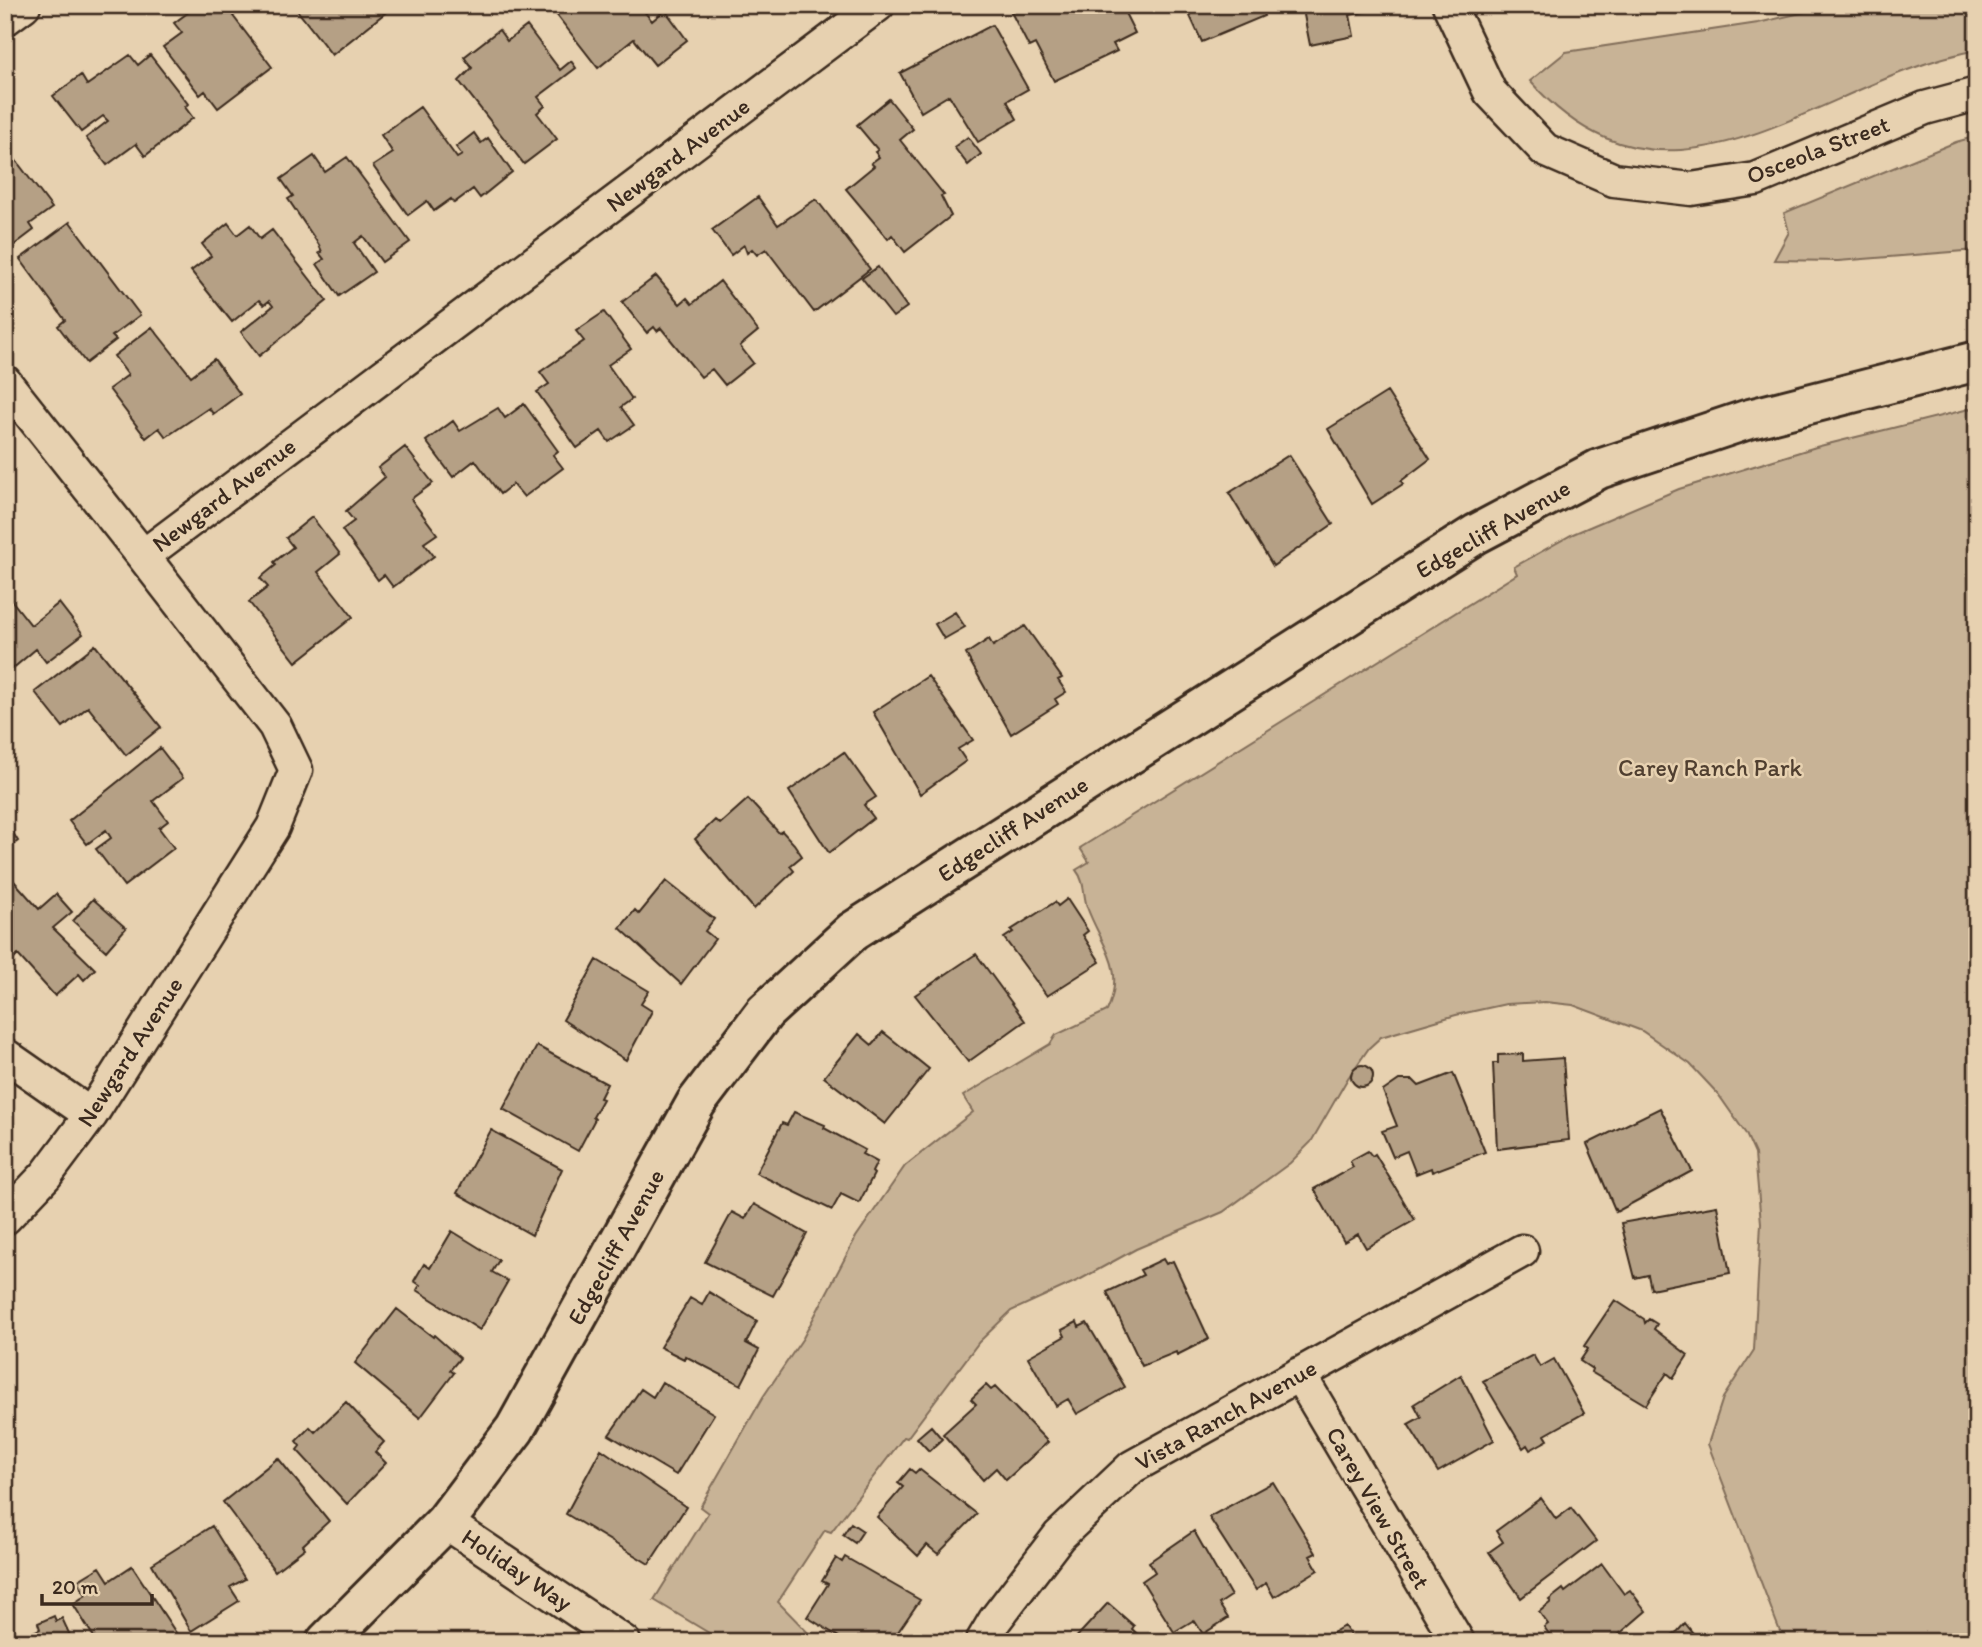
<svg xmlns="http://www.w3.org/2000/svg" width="1982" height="1647" font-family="Itim,sans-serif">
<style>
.green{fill:#c8b396;stroke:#826e5a;stroke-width:2}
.building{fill:#b5a085;stroke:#3b2a1e;stroke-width:2}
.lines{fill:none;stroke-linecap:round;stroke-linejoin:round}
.minor-casing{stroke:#3b2a1e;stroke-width:37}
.tertiary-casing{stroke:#3b2a1e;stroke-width:44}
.minor{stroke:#e7d1b0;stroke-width:32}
.tertiary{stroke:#e7d1b0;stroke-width:38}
.labels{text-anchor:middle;stroke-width:5;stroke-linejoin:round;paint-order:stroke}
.street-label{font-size:24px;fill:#3b2a1e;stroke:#e7d1b0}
.park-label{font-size:24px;fill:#503f30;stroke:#e7d1b0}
</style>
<rect width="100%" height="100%" fill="#e7d1b0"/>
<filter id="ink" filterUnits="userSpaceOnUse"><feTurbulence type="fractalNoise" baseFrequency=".0143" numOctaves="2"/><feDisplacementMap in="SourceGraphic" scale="14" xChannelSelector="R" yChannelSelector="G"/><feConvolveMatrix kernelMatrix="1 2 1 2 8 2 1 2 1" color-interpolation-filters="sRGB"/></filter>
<g filter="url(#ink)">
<path class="green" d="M1835 5H1977V50C1821 78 1671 241 1530 81L1566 52 1758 23Z
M1977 136V250L1838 261 1774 260 1789 232 1784 213 1956 142Z
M1977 407V1642H1784L1708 1444 1723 1398 1754 1350 1761 1223 1755 1154 1746 1134 1718 1094 1690 1064 1642 1031 1573 1005 1545 1002 1506 1004 1456 1015 1381 1037 1369 1048 1348 1078 1311 1142 1290 1163 1223 1212 1136 1249 1081 1279 1011 1311 979 1342 907 1438 904 1437 831 1532 825 1530 778 1602 817 1642H724L654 1600 708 1513 700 1507 763 1397 803 1338 856 1237 905 1166 973 1112 963 1096 1050 1044 1056 1035 1107 1011C1127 966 1101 946 1087 907 1083 894 1085 881 1076 870L1089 862 1080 848 1517 574 1514 567 1573 534 1679 489 1816 447Z"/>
<path class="building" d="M190 5H247L233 16 272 67 218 108 205 91 200 95 163 47 182 33 174 23 190 11 187 7Z
M293 5H387L390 9 332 55Z
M557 5H639L652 21 665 10 687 40 655 65 634 39 598 68 552 9Z
M1018 5H1121L1135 33 1113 44 1117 51 1054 81 1035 44 1029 47 1010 10Z
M1185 5H1260L1264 16 1202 42Z
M1302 5H1373L1374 10 1350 15 1354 36 1310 45Z
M992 25 1028 89 1007 101 1017 119 978 142 949 95 921 112 900 73Z
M527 26 560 70 571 61 576 68 538 97 545 106 537 113 557 139 524 164 459 81 472 68 464 57 499 30 507 41Z
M130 55 138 65 150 55 188 104 185 107 193 118 145 156 136 144 107 165 86 138 108 121 103 116 81 132 53 96 81 75 87 85Z
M889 99 913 129 900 140 944 195 941 196 951 216 905 252 892 235 888 239 846 189 874 166 871 163 879 157 875 152 878 150 857 125Z
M420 107 457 158 462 155 456 147 474 133 481 143 488 138 512 172 480 198 473 189 454 203 451 199 434 211 427 201 408 215 373 166 393 153 381 135Z
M968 137 981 154 968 165 954 147Z
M5 146 52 208 30 224 34 230 5 252Z
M314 156 325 172 347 157 410 242 382 262 363 236 354 243 374 272 339 296 317 264 324 259 319 253 322 252 319 245 288 199 293 196 281 179Z
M758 197 778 225 816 199 870 269 814 312 766 249 757 255 752 249 747 253 744 245 731 255 712 230Z
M70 222 140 315 112 336 116 340 86 363 58 326 65 320 20 259Z
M228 223 237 235 250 225 260 239 272 230 327 301 259 356 241 332 273 306 269 301 264 305 259 300 232 322 191 271 211 256 202 244Z
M878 267 907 307 893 317 862 278Z
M656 276 680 304 687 298 692 304 720 281 758 331 740 346 753 363 725 385 712 369 701 377 661 328 657 331 654 327 647 333 622 302Z
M604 312 631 349 608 365 632 399 621 407 634 425 609 442 601 431 577 448 537 392 549 384 540 372 584 341 576 331Z
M152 327 191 376 214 359 240 394 213 414 209 408 166 437 159 428 146 438 109 389 128 375 114 356Z
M1387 392 1430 459 1401 481 1403 484 1372 504 1328 429Z
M524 404 558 451 553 455 563 468 524 497 513 484 500 494 475 460 453 477 426 441 453 421 460 431 498 408 505 418Z
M405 447 433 483 411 499 437 534 424 543 434 556 393 587 384 575 378 580 342 530 354 521 346 511 385 477 378 468Z
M1289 455 1333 524 1273 566 1229 493Z
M312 517 340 554 318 572 353 617 296 662 249 602 268 587 260 578 276 565 274 562 293 547 286 538Z
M5 592 31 625 59 603 83 634 46 662 36 649 5 675Z
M955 612 965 627 944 639 935 624Z
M1025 626 1062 678 1058 680 1066 692 1055 699 1058 704 1011 734 966 654 989 639 993 646Z
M95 645 161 727 126 755 88 707 63 727 35 692Z
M928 676 973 740 958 749 966 761 920 794 873 712Z
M160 748 183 778 153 801 168 821 159 828 174 848 124 886 96 849 111 838 106 830 87 844 69 821Z
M844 752 876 797 864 805 874 818 829 853 789 791Z
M748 799 779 833 782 831 794 844 802 856 790 866 794 871 754 909 695 839 715 820 720 824Z
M5 820 18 841 5 851Z
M13 880 39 909 56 894 72 912 53 928 95 969 84 980 79 974 55 996 18 955 11 962 5 955V887Z
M666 881 714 919 705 931 715 939 681 984 620 928 635 910 639 914Z
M93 899 126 928 106 951 73 921Z
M1067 899 1088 931 1083 935 1100 962 1047 996 1004 938 1013 932 1011 930 1055 902 1058 906Z
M976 954 1025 1021 968 1062 915 995Z
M597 960 649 991 641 1004 652 1011 626 1060 563 1020Z
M883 1032 929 1069 885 1124 824 1077 859 1034 872 1045Z
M537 1046 607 1084 600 1098 603 1099 593 1117 595 1119 578 1151 503 1109Z
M1523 1054V1061L1563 1058 1569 1140 1497 1149 1493 1063H1498V1055Z
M1351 1076a11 11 0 1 1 22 0a11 11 0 1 1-22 0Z
M1453 1073 1485 1152 1432 1172 1431 1168 1416 1174 1407 1151 1393 1157 1382 1131 1397 1126 1383 1091 1399 1080H1413L1419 1086Z
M1660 1108 1692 1171 1616 1212 1587 1144Z
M794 1112 825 1125 824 1128 865 1150 862 1154 877 1162 872 1172 874 1174 859 1203 841 1194 832 1210 756 1173 782 1123 787 1125Z
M491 1130 562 1169 532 1235 457 1193Z
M1368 1151 1372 1156 1375 1154 1415 1220 1366 1248 1358 1234 1344 1242 1314 1189 1353 1167 1350 1161Z
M754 1204 807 1234 773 1296 705 1262 732 1212 745 1219Z
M1717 1206 1730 1273 1651 1289 1648 1275 1635 1278 1621 1223Z
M452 1231 499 1260 492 1272 508 1281 480 1330 417 1290 420 1285 414 1281 424 1264 430 1268Z
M1163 1259 1166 1264 1173 1261 1209 1339 1177 1355 1176 1352 1142 1366 1107 1292 1143 1275 1140 1270Z
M709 1292 757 1321 746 1343 759 1350 741 1385 685 1356 684 1359 660 1347 690 1298 702 1305Z
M1615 1300 1644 1319 1645 1323 1649 1319 1657 1324 1654 1329 1688 1355 1673 1378 1667 1373 1646 1405 1591 1372 1592 1369 1580 1361 1588 1349 1584 1346Z
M397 1309 433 1337 434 1335 460 1358 450 1370 454 1373 420 1418 355 1363Z
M1077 1322 1079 1327 1087 1323 1125 1387 1077 1414 1068 1399 1056 1406 1028 1357 1065 1336 1062 1330Z
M1533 1355 1540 1367 1554 1359 1584 1413 1545 1435 1548 1440 1530 1450 1527 1445 1523 1448 1483 1381Z
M1461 1375 1494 1440 1438 1472 1408 1424 1421 1417 1414 1404Z
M662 1382 714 1414 676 1475 609 1435 641 1389 653 1397Z
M986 1385 991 1390 995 1387 1048 1442 1006 1480 996 1468 983 1480 943 1434 976 1404 971 1399Z
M346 1402 384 1442 375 1452 386 1463 347 1504 297 1450 300 1446 296 1441 310 1427 315 1432Z
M931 1426 942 1439 929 1451 917 1438Z
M601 1449 686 1507 649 1564 566 1514Z
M278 1458 329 1521 303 1545 305 1548 275 1571 223 1502Z
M910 1469 915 1473 919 1469 977 1514 938 1554 927 1545 918 1556 877 1517 903 1487 898 1483Z
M1273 1482 1316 1553 1310 1556 1318 1570 1274 1597 1266 1583 1256 1590 1209 1517Z
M1541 1498 1556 1519 1571 1508 1596 1541 1521 1598 1489 1552 1503 1542 1496 1531Z
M851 1523 863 1531 855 1543 843 1535Z
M212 1526 245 1579 230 1587 239 1601 191 1631 152 1564Z
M1194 1531 1231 1596 1219 1604 1228 1618 1203 1634 1194 1620 1174 1632 1142 1581 1155 1572 1149 1562Z
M845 1557 920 1600 891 1642H847L807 1617 828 1584 822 1581 836 1558 842 1562Z
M1602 1564 1624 1594 1630 1590 1646 1611 1610 1642H1555L1544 1627 1548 1624 1539 1612 1551 1602 1549 1600 1563 1589 1565 1592Z
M132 1566 180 1639 175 1642H97L73 1604 86 1595 77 1581 100 1567 109 1581Z
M1108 1603 1134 1626 1132 1629 1146 1642H1072Z
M54 1616 56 1621 62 1618 73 1642H13L40 1629 38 1623Z
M1685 1623 1700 1642H1662L1678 1631Z
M1344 1626 1353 1638 1356 1636 1361 1642H1317Z"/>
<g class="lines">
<g class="minor-casing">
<path id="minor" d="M1449 5 1490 92 1545 150 1614 180 1691 189 1756 179 1925 108 1977 94
M5 19 24 5
M5 382 143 556
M5 1055 91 1115
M5 1218 46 1175 91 1115 273 827 296 770 275 726 143 556 878 5
M1299 1374 1458 1642
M445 1522 624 1642
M982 1642 995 1620 1059 1536 1132 1467 1522 1251"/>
</g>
<g class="tertiary-casing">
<path id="tertiary" d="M326 1642 445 1522 515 1429 696 1103 765 1012 853 931 1476 534 1599 469 1746 420 1977 361"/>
</g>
<use href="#minor" class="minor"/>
<use href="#tertiary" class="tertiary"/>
</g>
</g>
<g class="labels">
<g class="street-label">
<text transform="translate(1818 150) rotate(-21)" y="8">Osceola Street</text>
<text transform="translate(678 155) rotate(-37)" y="8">Newgard Avenue</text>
<text transform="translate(224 495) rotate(-37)" y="8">Newgard Avenue</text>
<text transform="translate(1493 529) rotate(-30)" y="8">Edgecliff Avenue</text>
<text transform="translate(1013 829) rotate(-33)" y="8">Edgecliff Avenue</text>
<text transform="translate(130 1052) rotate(-57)" y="8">Newgard Avenue</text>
<text transform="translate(616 1247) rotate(-61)" y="8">Edgecliff Avenue</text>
<text transform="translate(1226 1415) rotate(-29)" y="8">Vista Ranch Avenue</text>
<text transform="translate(1378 1508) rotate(60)" y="8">Carey View Street</text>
<text transform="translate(517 1570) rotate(34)" y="8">Holiday Way</text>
</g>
<g class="park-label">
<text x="1710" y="776">Carey Ranch Park</text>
</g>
</g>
<rect width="1982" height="1647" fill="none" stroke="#e7d1b0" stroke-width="28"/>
<rect x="14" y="14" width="1954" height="1619" fill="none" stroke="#3b2a1e" stroke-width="2.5" filter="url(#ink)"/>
<path d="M42 1594v10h110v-10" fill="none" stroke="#3b2a1e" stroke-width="3.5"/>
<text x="52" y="1594" font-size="21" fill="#3b2a1e" stroke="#e7d1b0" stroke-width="5" paint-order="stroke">20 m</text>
</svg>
